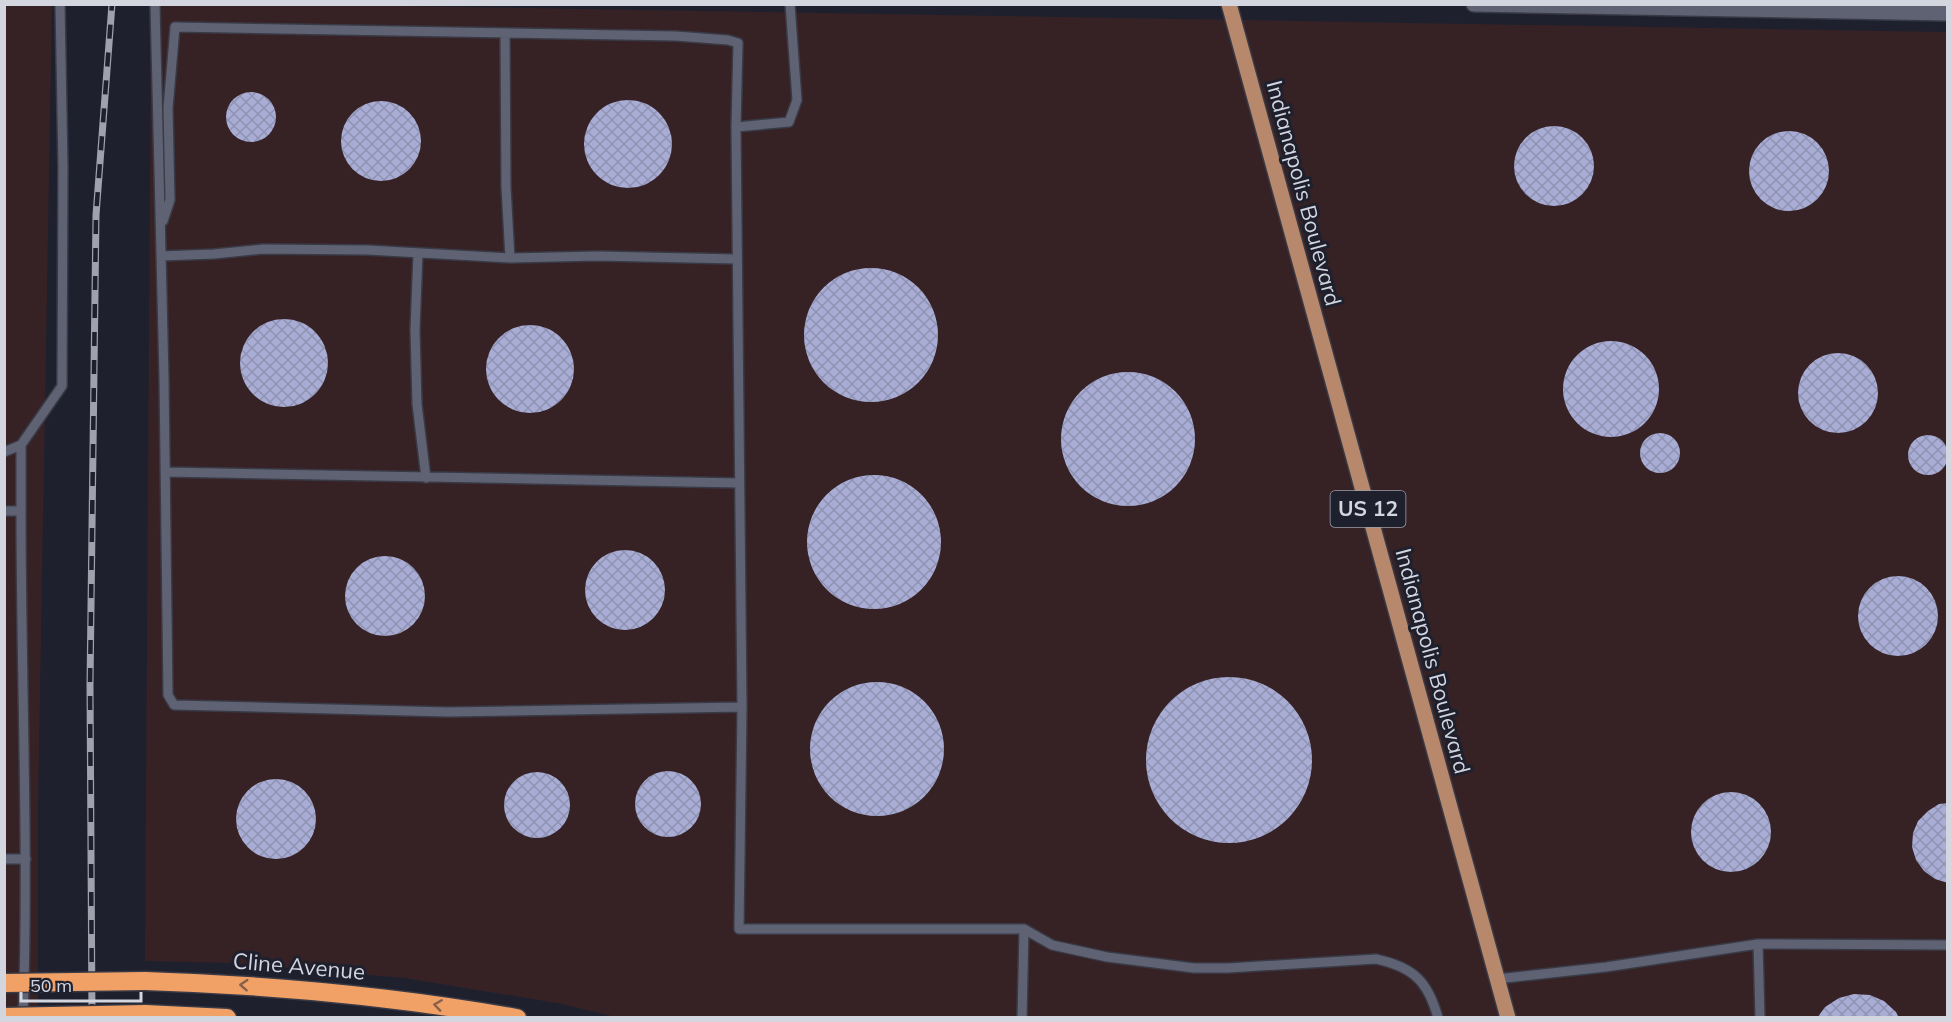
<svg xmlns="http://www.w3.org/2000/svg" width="1952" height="1022" font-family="Mulish,sans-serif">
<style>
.industrial{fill:#362225}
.building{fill:url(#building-cross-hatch)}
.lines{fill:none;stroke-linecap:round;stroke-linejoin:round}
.service-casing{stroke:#393a46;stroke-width:12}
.secondary-casing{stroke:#393a46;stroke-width:18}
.primary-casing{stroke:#393a46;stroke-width:18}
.motorway-casing{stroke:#393a46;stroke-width:21}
.service{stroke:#5f6273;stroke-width:9}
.secondary{stroke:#5f6273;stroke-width:15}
.primary{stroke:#b7886b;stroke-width:15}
.motorway{stroke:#f1a166;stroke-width:18}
.rail-casing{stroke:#9fa1ac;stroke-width:7}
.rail{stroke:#1e202e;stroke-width:4.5;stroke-dasharray:14;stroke-linecap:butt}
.motorway-bridge-casing{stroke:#393a46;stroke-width:21;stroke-linecap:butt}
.motorway-bridge{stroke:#f1a166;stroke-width:18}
.oneway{stroke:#88604a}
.labels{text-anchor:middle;stroke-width:6;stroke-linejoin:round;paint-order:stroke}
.shield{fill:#1e202e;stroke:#9d9faa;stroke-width:1.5}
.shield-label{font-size:21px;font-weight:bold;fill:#d3d5df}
.street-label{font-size:22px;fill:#d3d5df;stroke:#1e202e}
</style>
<defs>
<pattern id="building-cross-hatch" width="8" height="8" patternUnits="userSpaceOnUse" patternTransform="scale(1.5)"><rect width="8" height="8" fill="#a9add6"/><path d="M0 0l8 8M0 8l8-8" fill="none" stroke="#8e92b1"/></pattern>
</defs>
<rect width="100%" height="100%" fill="#1e202e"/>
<path class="industrial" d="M52 4 38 807V1017L5 1018 4 5Z
M151 5H347L1947 32V1017L620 1018 562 1004 404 978 229 963 145 961Z"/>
<path class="building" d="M226 117a25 25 0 1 1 50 0a25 25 0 1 1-50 0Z
M584 144a44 44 0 1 1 88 0a44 44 0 1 1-88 0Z
M341 141a40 40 0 1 1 80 0a40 40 0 1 1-80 0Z
M1514 166a40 40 0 1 1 80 0a40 40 0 1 1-80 0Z
M1749 171a40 40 0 1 1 80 0a40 40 0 1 1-80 0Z
M804 335a67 67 0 1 1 134 0a67 67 0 1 1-134 0Z
M240 363a44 44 0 1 1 88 0a44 44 0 1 1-88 0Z
M486 369a44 44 0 1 1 88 0a44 44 0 1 1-88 0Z
M1563 389a48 48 0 1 1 96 0a48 48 0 1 1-96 0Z
M1798 393a40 40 0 1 1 80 0a40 40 0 1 1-80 0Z
M1061 439a67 67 0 1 1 134 0a67 67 0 1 1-134 0Z
M1640 453a20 20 0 1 1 40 0a20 20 0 1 1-40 0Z
M1908 455a20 20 0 1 1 40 0a20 20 0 1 1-40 0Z
M807 542a67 67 0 1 1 134 0a67 67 0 1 1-134 0Z
M585 590a40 40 0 1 1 80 0a40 40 0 1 1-80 0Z
M345 596a40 40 0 1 1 80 0a40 40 0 1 1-80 0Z
M1858 616a40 40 0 1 1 80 0a40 40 0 1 1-80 0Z
M1146 760a83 83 0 1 1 166 0a83 83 0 1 1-166 0Z
M810 749a67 67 0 1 1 134 0a67 67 0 1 1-134 0Z
M635 804a33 33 0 1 1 66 0a33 33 0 1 1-66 0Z
M504 805a33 33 0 1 1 66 0a33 33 0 1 1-66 0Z
M236 819a40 40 0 1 1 80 0a40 40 0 1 1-80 0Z
M1691 832a40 40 0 1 1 80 0a40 40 0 1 1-80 0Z
M1948 803V883L1935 879 1924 871 1916 860 1912 847 1913 833 1918 821 1928 811 1939 804Z
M1854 994 1870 995 1884 1001 1896 1012 1899 1018H1817L1825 1007 1839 998Z"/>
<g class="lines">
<g class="service-casing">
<path id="service" d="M155 4 164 378 168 695 174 705 448 712 742 707 736 127 789 122 797 100 790 4
M505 34 506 187 510 258
M163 221 170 200 168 108 175 27 676 36 728 40 738 43 736 127
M418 253 415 330 417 404 426 478
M161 256 214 254 263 249 368 250 510 258 598 256 736 259
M4 452 21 445
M165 472 739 483
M4 511H21V445L62 386 63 168 60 4
M21 511C21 680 29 849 23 1018
M742 707 739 929H1024L1022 1018
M4 859H26
M1024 929 1052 945 1107 957 1194 968H1228L1376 959C1413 967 1428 981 1438 1018
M1758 944 1760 1018
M1497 979 1606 967 1758 944 1948 945"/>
</g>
<g class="secondary-casing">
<path id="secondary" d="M1474 4 1948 13"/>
</g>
<g class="primary-casing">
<path id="primary" d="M1229 4 1508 1018"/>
</g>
<g class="motorway-casing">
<path id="motorway" d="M145 981C270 985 393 996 517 1018
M145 1014 227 1018"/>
</g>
<use href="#service" class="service"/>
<use href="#secondary" class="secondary"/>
<use href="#primary" class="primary"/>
<use href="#motorway" class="motorway"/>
<g class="rail-casing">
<path id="rail" d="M92 1018 90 685 96 215 112 4"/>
</g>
<use href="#rail" class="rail"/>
<g class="motorway-bridge-casing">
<path id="motorway-bridge" d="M4 983 145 981
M4 1017 145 1014"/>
</g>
<use href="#motorway-bridge" class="motorway-bridge"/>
</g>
<defs><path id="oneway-chevron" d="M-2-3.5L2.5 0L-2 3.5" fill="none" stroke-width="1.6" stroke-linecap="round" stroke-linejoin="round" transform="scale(1.5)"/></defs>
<g class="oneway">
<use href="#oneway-chevron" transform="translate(244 985) rotate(-176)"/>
<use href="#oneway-chevron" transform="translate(438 1005) rotate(-172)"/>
</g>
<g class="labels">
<rect class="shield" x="1330.5" y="491" width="75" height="36" rx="4.5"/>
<g class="shield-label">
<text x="1368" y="516">US 12</text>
</g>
<g class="street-label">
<text transform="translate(1304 193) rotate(75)" y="8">Indianapolis Boulevard</text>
<text transform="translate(1433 661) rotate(75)" y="8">Indianapolis Boulevard</text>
<text transform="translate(299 966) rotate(5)" y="8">Cline Avenue</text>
</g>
</g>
<rect width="1952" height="1022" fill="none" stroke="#d3d5df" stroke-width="12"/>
<path d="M21 992v9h120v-9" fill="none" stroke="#d3d5df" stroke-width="3"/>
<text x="30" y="992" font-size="18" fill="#d3d5df" stroke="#1e202e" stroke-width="4.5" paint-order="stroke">50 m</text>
</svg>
